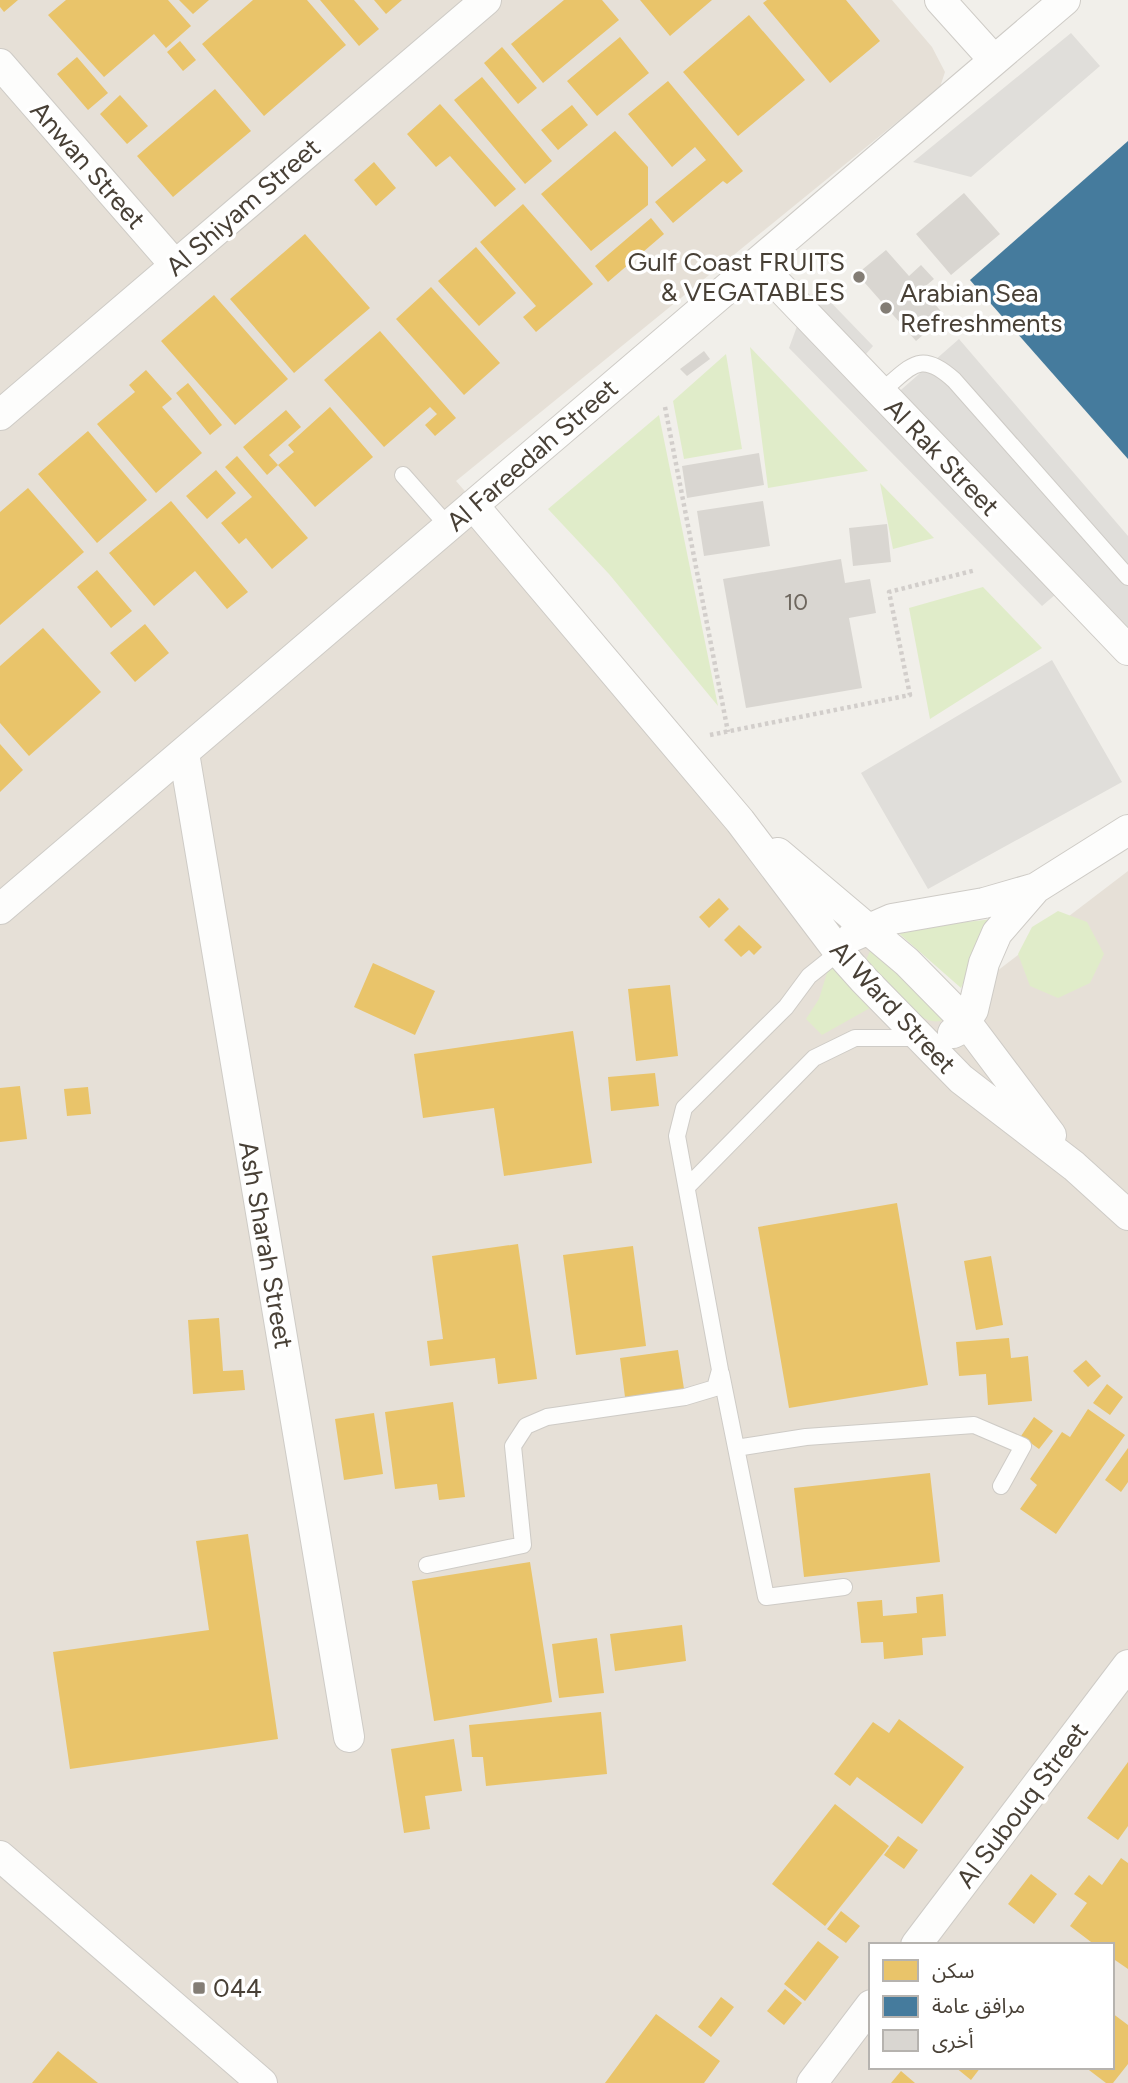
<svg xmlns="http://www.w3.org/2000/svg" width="1128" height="2083" font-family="Figtree,'Noto Sans Arabic',sans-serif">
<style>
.residential{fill:#e6e0d7;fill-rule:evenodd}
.green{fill:#e0ecc9}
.parking{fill:#e0deda}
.homes{fill:#e9c46a}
.public{fill:#457b9d}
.building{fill:#d9d6d1}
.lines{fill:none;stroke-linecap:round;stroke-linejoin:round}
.service-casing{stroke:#cecbc6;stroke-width:18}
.minor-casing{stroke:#cecbc6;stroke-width:32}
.path{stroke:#d2cecb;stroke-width:4.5;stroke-dasharray:3.5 3.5;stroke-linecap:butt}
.service{stroke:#fdfdfc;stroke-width:16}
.minor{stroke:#fdfdfc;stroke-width:30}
.poi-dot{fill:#837d75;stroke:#fff;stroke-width:2.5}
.labels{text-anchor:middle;stroke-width:7;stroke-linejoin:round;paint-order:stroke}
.number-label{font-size:23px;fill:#6e675e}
.street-label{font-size:26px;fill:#484036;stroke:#fff}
.poi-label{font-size:26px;fill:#484036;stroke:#fff;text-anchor:start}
</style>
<rect width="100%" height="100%" fill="#f1efea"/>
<path class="residential" d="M0 0H892L932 47 945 72 940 87 456 481 620 668 815 896 954 1004 1128 871V2083H0ZM871 1945H1112V2067H871Z"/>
<path class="green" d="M750 347 868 471 768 488Z
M726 354 742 449 684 459 673 401Z
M659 415 718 706 609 574 548 509Z
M880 483 934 538 893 549Z
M983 587 1042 648 930 719 909 608Z
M1058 911 1087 922 1104 954 1090 983 1058 998 1030 986 1018 954 1032 927Z
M993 919 961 988 895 930Z
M877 948 944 1019C924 1033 884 984 870 970L866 960 870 951Z
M830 963 870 1008 822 1035 806 1019 819 999Z"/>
<path class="parking" d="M1071 33 1100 66 971 177 913 162Z
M817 288 873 346 860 361 894 396 959 339 1128 536V630L1077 576 1042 606 789 348 806 302Z
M1052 660 1122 782 928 889 861 773Z"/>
<path class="homes" d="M0 0H18L4 12 0 7Z
M66 0H168L191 26 166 48 154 34 104 77 48 15Z
M179 0H209L193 14Z
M253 0H307L346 45 264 116 202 44Z
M320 0H354L379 29 359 46Z
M374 0H402L386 14Z
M564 0H602L619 20 543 83 511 44Z
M640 0H712L670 36Z
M767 0H846L880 41 830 83 763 3Z
M749 15 805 80 738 136 683 72Z
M620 37 649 73 597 116 567 81Z
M180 41 196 60 183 71 167 52Z
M502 47 537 88 518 104 484 63Z
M77 57 108 93 88 110 57 74Z
M482 77 552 161 525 184 454 100Z
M668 81 743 171 727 184 723 181 673 223 655 202 706 160 695 147 672 167 628 114Z
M215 89 251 131 173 197 137 156Z
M120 95 148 126 127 144 100 114Z
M440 104 516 189 495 207 450 156 436 167 407 134Z
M572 105 588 125 558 150 541 130Z
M615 131 648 167V205L591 251 541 194Z
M374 162 396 188 376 206 354 180Z
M523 204 593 284 536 332 523 317 536 306 480 242Z
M651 218 664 234 608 282 595 266Z
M305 234 370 308 294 373 230 299Z
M476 247 516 293 479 326 438 281Z
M431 287 500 363 464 395 396 319Z
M214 295 288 379 235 425 161 341Z
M380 331 456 418 435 436 425 425 437 414 430 407 384 447 324 380Z
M146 370 172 399 162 407 202 453 156 493 97 424 135 392 129 385Z
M188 383 222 425 210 435 176 393Z
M330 407 373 457 315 507 278 465 294 452 288 445Z
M286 410 301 427 269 455 278 465 267 475 243 447Z
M88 431 147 500 97 543 38 474Z
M237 456 308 538 272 569 246 538 239 544 221 523 252 497 225 467Z
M216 470 236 493 207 519 186 496Z
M28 488 84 552 0 625V512Z
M171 501 248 592 227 609 195 571 154 606 109 553Z
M97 570 132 611 111 628 77 587Z
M145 624 169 653 135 682 110 653Z
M43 628 101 692 29 756 0 723V666Z
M0 744 23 770 0 792Z
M719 898 729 909 709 928 699 917Z
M739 925 762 947 754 955 749 950 741 957 724 940Z
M373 963 435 991 415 1035 354 1007Z
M670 985 678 1056 636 1061 628 989Z
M573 1031 592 1163 504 1176 494 1108 423 1118 414 1054Z
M655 1073 659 1106 611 1111 608 1077Z
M20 1086 27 1139 0 1142V1088Z
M88 1087 91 1114 67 1116 64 1089Z
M897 1203 928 1385 789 1408 758 1227Z
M518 1244 537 1379 498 1384 495 1358 430 1366 427 1341 443 1339 432 1256Z
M633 1246 646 1346 576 1355 563 1255Z
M991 1256 1003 1325 976 1330 964 1261Z
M219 1318 223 1371 243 1370 245 1390 193 1394 188 1320Z
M1009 1338 1011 1358 1028 1356 1032 1401 988 1405 986 1374 959 1376 956 1342Z
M678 1350 684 1389 625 1397 620 1358Z
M1086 1360 1101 1376 1088 1387 1073 1371Z
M1107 1384 1123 1397 1110 1415 1093 1403Z
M453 1402 465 1497 439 1500 437 1484 395 1489 385 1412Z
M1088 1409 1125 1435 1056 1534 1020 1509 1037 1485 1030 1479 1062 1432 1070 1437Z
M374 1413 383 1474 344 1480 335 1419Z
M1034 1417 1053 1431 1039 1449 1021 1436Z
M1128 1448V1482L1121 1492 1105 1480Z
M930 1473 940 1562 804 1577 794 1488Z
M248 1534 278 1739 70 1769 53 1652 209 1630 196 1541Z
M530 1562 552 1702 434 1721 412 1581Z
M943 1594 946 1636 922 1638 923 1655 884 1659 883 1642 861 1643 857 1602 882 1600 883 1616 917 1613 916 1597Z
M682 1625 686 1661 615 1671 610 1634Z
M597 1638 604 1693 559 1698 552 1644Z
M601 1712 607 1774 486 1786 483 1757H472L469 1725Z
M899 1719 964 1767 922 1824 857 1777 850 1786 834 1774 873 1722 889 1733Z
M454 1739 462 1791 425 1796 430 1829 404 1833 391 1749Z
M1128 1762V1826L1118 1840 1087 1818Z
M835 1804 889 1846 825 1926 772 1884Z
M898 1836 918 1850 904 1869 884 1855Z
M1121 1858 1128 1863V1969L1112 1958V1945H1095L1070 1926 1087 1903 1074 1894 1089 1875 1102 1885Z
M1031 1874 1057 1894 1034 1924 1008 1904Z
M841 1911 860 1926 846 1943 827 1929Z
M818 1941 839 1957 805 2001 784 1984Z
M785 1989 802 2003 784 2025 767 2011Z
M721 1997 734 2007 711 2037 698 2027Z
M1112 2013 1128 2025V2064L1113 2083H1106L1085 2067H1112Z
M656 2014 720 2061 704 2083H605Z
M58 2051 98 2083H32Z
M955 2067H981L971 2080Z
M901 2071 915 2083H891Z"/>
<path class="public" d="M1128 141V459L970 280Z"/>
<path class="building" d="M964 193 1000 234 951 275 916 234Z
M886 250 909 276 921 265 934 279 922 289 945 316 916 341 857 274Z
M704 351 710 359 687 376 680 369Z
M759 453 764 485 687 498 682 466Z
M763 501 770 546 704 556 697 511Z
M887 524 891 562 853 566 849 528Z
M841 559 845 583 870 579 876 613 849 618 862 688 746 708 723 579Z"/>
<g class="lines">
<g class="service-casing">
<path id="service" d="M880 392C911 368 919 348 954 380L1128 577
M403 475 448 526
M688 1186 814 1058 855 1038H921
M721 1373 766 1597 844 1587
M736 1448 806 1437 974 1425 1023 1446 1001 1486
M427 1565 523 1545 513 1446 526 1426 547 1417 685 1397 715 1388 720 1370 677 1136 684 1108 786 1007 809 976 839 952"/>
</g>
<g class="minor-casing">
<path id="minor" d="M940 0 994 60
M0 64 175 265
M757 263 1128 650
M0 415 486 0
M473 505 740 821 839 952 864 980 961 1079 1074 1166 1128 1215
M184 753 349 1737
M778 853 907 962 966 1022 1051 1135
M0 909 1065 0
M853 936 892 919 984 903 1036 888 1128 830
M953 1033 961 1029 973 1010 984 963 997 933 1036 888
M0 1856 262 2083
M916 1945 1128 1665
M812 2083 871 2005"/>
</g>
<path class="path" d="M665 407 728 732
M710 735 910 695 889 592 976 570"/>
<use href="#service" class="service"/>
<use href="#minor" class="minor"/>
</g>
<g class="poi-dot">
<circle cx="859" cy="277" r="7"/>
<circle cx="886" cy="308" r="7"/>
<rect x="192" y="1981" width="14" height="14" rx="3.5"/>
</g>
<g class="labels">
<g class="number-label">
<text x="796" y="610">10</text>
</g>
<g class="street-label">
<text transform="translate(88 165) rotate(49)" y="9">Anwan Street</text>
<text transform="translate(243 207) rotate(-41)" y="9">Al Shiyam Street</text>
<text transform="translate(532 455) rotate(-41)" y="9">Al Fareedah Street</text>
<text transform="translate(942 457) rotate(46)" y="9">Al Rak Street</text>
<text transform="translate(893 1007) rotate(47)" y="9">Al Ward Street</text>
<text transform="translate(266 1245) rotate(80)" y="9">Ash Sharah Street</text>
<text transform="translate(1022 1805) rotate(-53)" y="9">Al Subouq Street</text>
</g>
<g class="poi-label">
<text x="845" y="271" text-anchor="end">Gulf Coast FRUITS<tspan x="845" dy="30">&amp; VEGATABLES</tspan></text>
<text x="900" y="302">Arabian Sea<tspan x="900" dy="30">Refreshments</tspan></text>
<text x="213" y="1997">044</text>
</g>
</g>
<rect x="869" y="1943" width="245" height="126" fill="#ffffff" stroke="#b6b3af" stroke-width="2"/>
<rect x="883" y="1960" width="35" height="21" fill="#e9c46a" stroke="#b6b3af" stroke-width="2"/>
<text x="932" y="1978" font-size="21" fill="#484036">سكن</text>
<rect x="883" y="1996" width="35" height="21" fill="#457b9d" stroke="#b6b3af" stroke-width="2"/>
<text x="932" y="2013" font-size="21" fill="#484036">مرافق عامة</text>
<rect x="883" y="2030" width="35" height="21" fill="#d9d6d1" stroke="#b6b3af" stroke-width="2"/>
<text x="932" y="2048" font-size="21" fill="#484036">أخرى</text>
</svg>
